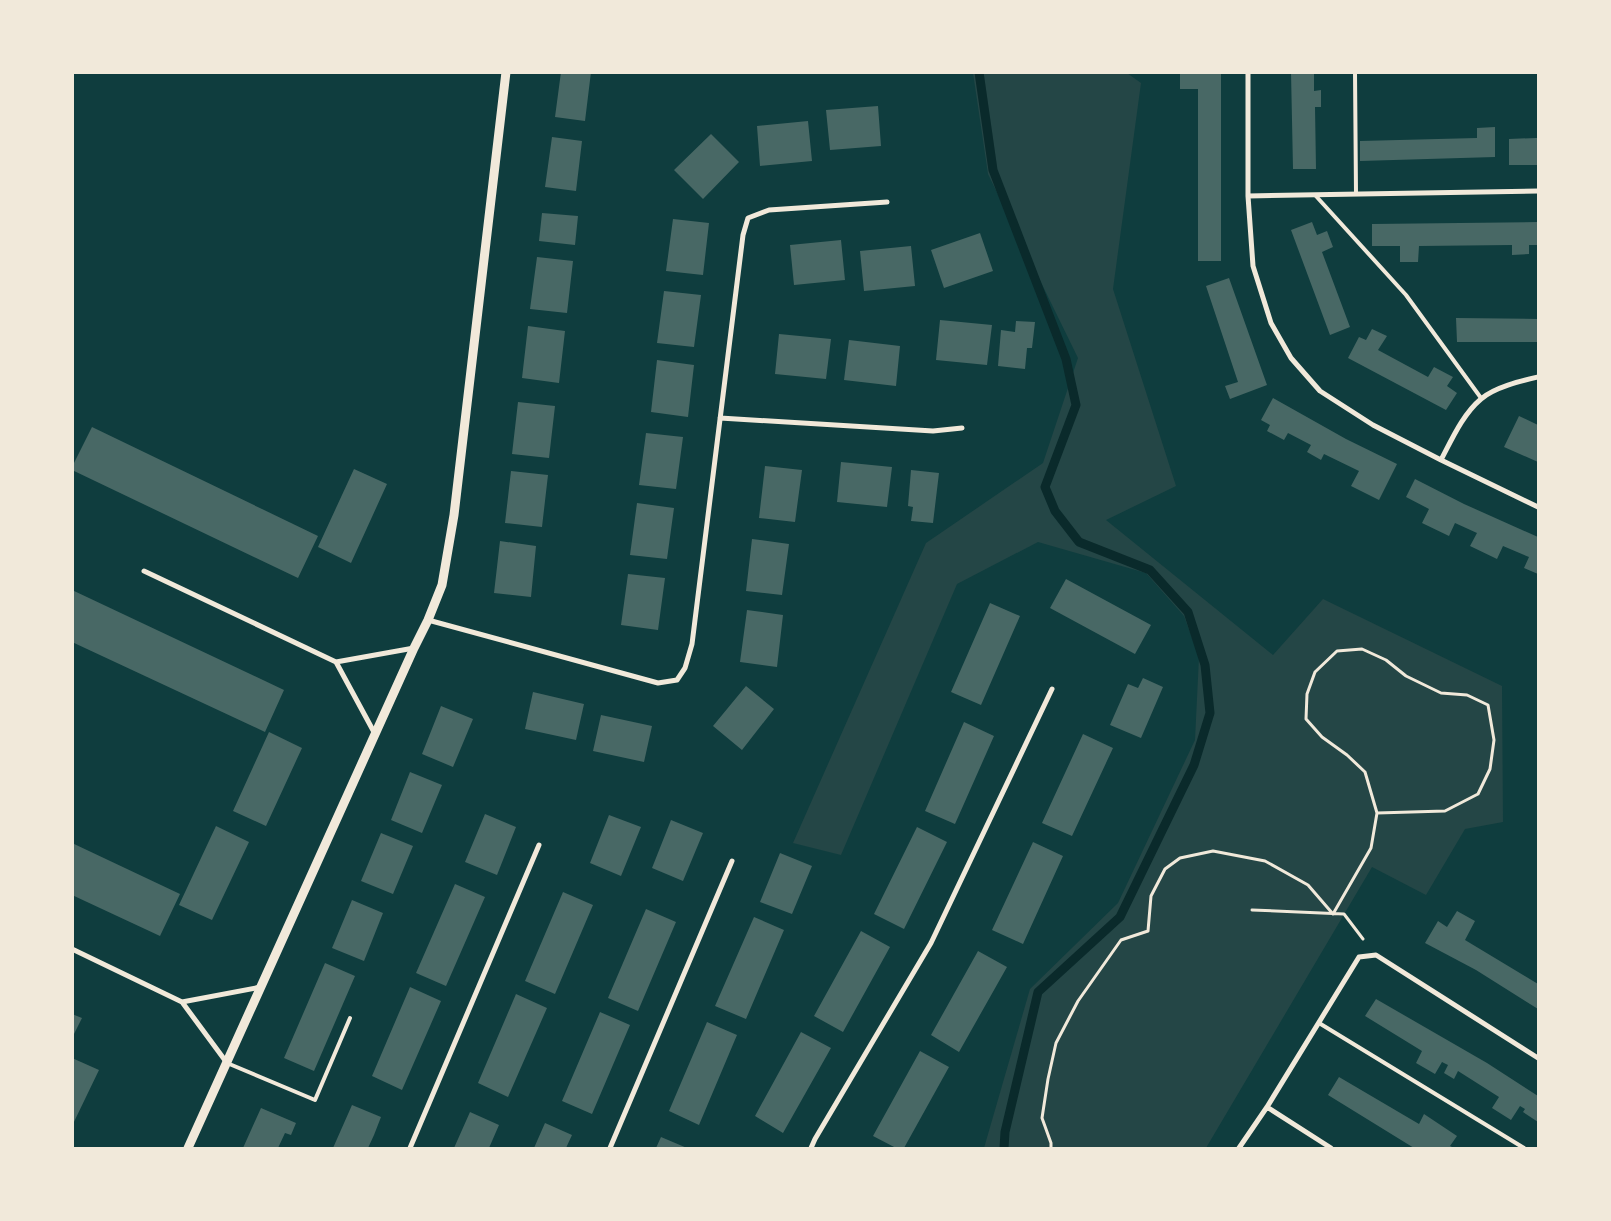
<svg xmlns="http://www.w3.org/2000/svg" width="1611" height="1221" font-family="'Asap Condensed',sans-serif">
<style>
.green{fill:#244646}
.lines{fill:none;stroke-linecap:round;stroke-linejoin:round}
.stream{stroke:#0a2a2b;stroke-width:9}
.building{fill:#486865}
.path{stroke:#f1e9da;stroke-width:3}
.service{stroke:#f1e9da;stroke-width:4}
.minor{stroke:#f1e9da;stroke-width:5}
.tertiary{stroke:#f1e9da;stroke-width:9}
</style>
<rect width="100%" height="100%" fill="#0f3d3e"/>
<path class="green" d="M973 73H1127L1141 83 1113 289 1176 486 1106 520 1273 655 1323 599 1502 686 1503 822 1465 829 1426 895 1372 867 1206 1148H984L1030 989 1118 903 1195 740 1199 657 1184 616 1146 573 1038 542 957 584 841 855 793 843 926 543 1043 463 1078 358 988 174Z"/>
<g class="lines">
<path class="stream" d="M979 72 993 170 1066 359 1076 405 1045 487 1055 511 1079 542 1150 570 1188 612 1205 665 1210 713 1194 765 1120 917 1038 992 1005 1132 1004 1148"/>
</g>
<path class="building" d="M561 72H591L585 121 555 117Z
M1180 72H1221V261H1198V89H1180Z
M1291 72H1314V91L1321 90V107H1315L1316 169H1293Z
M878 106 881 146 830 150 826 110Z
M808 121 812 161 760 166 757 126Z
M1495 127V157L1360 161V141L1477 138V128Z
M711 134 739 162 703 199 674 170Z
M552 137 582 141 576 191 545 187Z
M1536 138H1538V165H1509V139Z
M542 213 578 216 575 245 539 241Z
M673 219 709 223 703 275 666 271Z
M1312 222 1317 235 1327 231 1333 247 1322 252 1350 327 1330 335 1291 230Z
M1538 222V245H1529V254L1512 255V245L1419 246 1418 262H1400V246H1372V224Z
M980 233 993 271 944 288 931 250Z
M841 240 845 280 794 285 790 245Z
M911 246 915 286 864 291 860 251Z
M537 257 573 261 567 313 530 309Z
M1229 278 1267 385 1230 399 1225 386 1238 382 1206 286Z
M664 291 701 295 694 347 657 343Z
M1456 318 1538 319V342H1457Z
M940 320 992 325 987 365 936 360Z
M1016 321 1035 322 1032 348H1027L1025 369 998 366 1001 330 1015 332Z
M528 326 565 331 559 383 522 378Z
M1372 329 1387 336 1378 350 1428 377 1434 367 1453 377 1447 386 1457 393 1446 410 1348 358 1359 337 1366 340Z
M779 334 831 339 826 379 775 374Z
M849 340 900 346 896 386 844 380Z
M657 360 694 365 688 417 651 412Z
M1273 398 1346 439 1397 464 1379 500 1351 486 1359 471 1324 454 1321 460 1307 452 1311 445 1288 433 1284 440 1267 431 1270 425 1261 420Z
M518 402 555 406 549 458 512 454Z
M1519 416 1538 425V462L1504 447Z
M92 427 318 536 298 578 72 470V467Z
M646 433 683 437 676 489 639 485Z
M841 462 892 467 887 507 837 502Z
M765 466 802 470 795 522 759 518Z
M354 469 387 484 351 563 318 547Z
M911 470 939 473 933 523 911 521 913 507 908 506Z
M511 471 548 475 542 527 505 523Z
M1415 479 1464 504 1538 537V574L1524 568 1529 557 1503 546 1497 559 1470 546 1477 533 1455 523 1449 536 1422 523 1429 509 1406 497Z
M637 503 674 508 667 559 630 555Z
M752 539 789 544 782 595 746 591Z
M500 541 536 546 531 597 494 593Z
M628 574 665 578 658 630 621 625Z
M1066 579 1151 625 1135 654 1050 608Z
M72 590 284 690 265 732 72 642Z
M990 603 1020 616 981 705 951 692Z
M747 610 783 615 777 667 740 662Z
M1143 678 1163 687 1141 738 1110 725 1128 684 1138 688Z
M746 686 774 709 742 750 713 726Z
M533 692 584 704 576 740 525 729Z
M441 706 473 719 453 767 422 754Z
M601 715 652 726 644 762 593 751Z
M964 722 994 736 955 824 925 811Z
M269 732 302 748 266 826 233 811Z
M1083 734 1113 748 1072 836 1042 823Z
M410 772 442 785 422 833 391 820Z
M485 814 516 827 497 875 465 862Z
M609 815 641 827 621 876 590 863Z
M671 820 703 833 683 881 652 868Z
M216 826 249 842 212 920 179 905Z
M917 827 947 842 904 929 874 914Z
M381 833 413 846 393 894 361 881Z
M1033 842 1063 856 1023 944 992 930Z
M72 843 180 894 160 936 72 895Z
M780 853 812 866 792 914 760 902Z
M455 884 485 897 446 986 416 973Z
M563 892 593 905 555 994 525 981Z
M352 900 383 913 364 961 332 948Z
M646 909 676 922 638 1011 608 998Z
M1457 911 1475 921 1465 940 1538 984V1009L1476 970 1425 943 1438 921 1447 927Z
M754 917 784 930 746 1019 715 1006Z
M861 931 890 947 843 1032 814 1016Z
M978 951 1007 967 959 1052 931 1035Z
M325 963 355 976 314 1071 284 1058Z
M410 987 441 1001 402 1090 372 1076Z
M516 994 547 1008 508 1097 478 1083Z
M1376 999 1487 1063 1538 1096V1122L1523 1112 1525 1109 1520 1106 1511 1120 1492 1108 1499 1097 1458 1071 1454 1079 1444 1073 1448 1065 1442 1062 1435 1074 1416 1063 1422 1051 1365 1016Z
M600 1012 630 1025 592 1114 562 1101Z
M72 1014 82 1018 72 1038Z
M707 1022 737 1035 699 1125 669 1111Z
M801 1032 831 1048 783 1133 755 1116Z
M920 1051 949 1067 904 1148H896L873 1136Z
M72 1058 99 1070 72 1126Z
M1339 1077 1419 1124 1424 1114 1457 1136 1450 1146 1454 1148H1414L1328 1095Z
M352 1105 381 1117 374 1135 368 1148H333Z
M261 1108 296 1123 291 1135 285 1133 278 1148H243Z
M470 1112 499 1125 489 1148H454Z
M545 1123 572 1135 566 1148H534Z
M661 1137 687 1148H656Z"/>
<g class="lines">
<path class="path" d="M1252 910 1344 914 1363 939
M1051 1148V1143L1042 1118 1048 1079 1056 1043 1078 1001 1121 940 1148 931 1151 896 1165 869 1180 858 1213 851 1265 861 1308 885 1333 914 1371 848 1377 813 1445 811 1478 794 1490 769 1494 740 1488 705 1467 695 1441 693 1406 676 1386 660 1362 649 1337 651 1315 672 1307 694 1306 719 1322 737 1347 755 1365 772 1377 813"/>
<path class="service" d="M1355 72 1356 194
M1315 195 1406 295 1481 398
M1319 1023 1524 1148
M227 1063 315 1100 350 1018"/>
<path class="minor" d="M1248 72V196L1253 266 1271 323 1291 358 1320 391 1373 425 1441 460 1538 507
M1248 196 1538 191
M720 418 933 431 962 428
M1441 460C1452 439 1463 414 1481 399 1495 387 1521 381 1538 377
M144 571 336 662 375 734
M428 620 658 683 677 680 685 668 692 644 743 235 748 218 769 210 887 202
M336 662 414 648
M72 949 182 1002 227 1063
M182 1002 261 987
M1267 1107 1331 1148
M410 1148 539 845
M610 1148 732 861
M811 1148 815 1139 931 943 1052 689
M1239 1148 1267 1107 1359 957 1376 955 1538 1058"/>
<path class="tertiary" d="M188 1148 414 648 428 620 442 585 454 515 506 72"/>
</g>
<rect width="1611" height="1221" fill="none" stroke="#f1e9da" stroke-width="148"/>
</svg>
